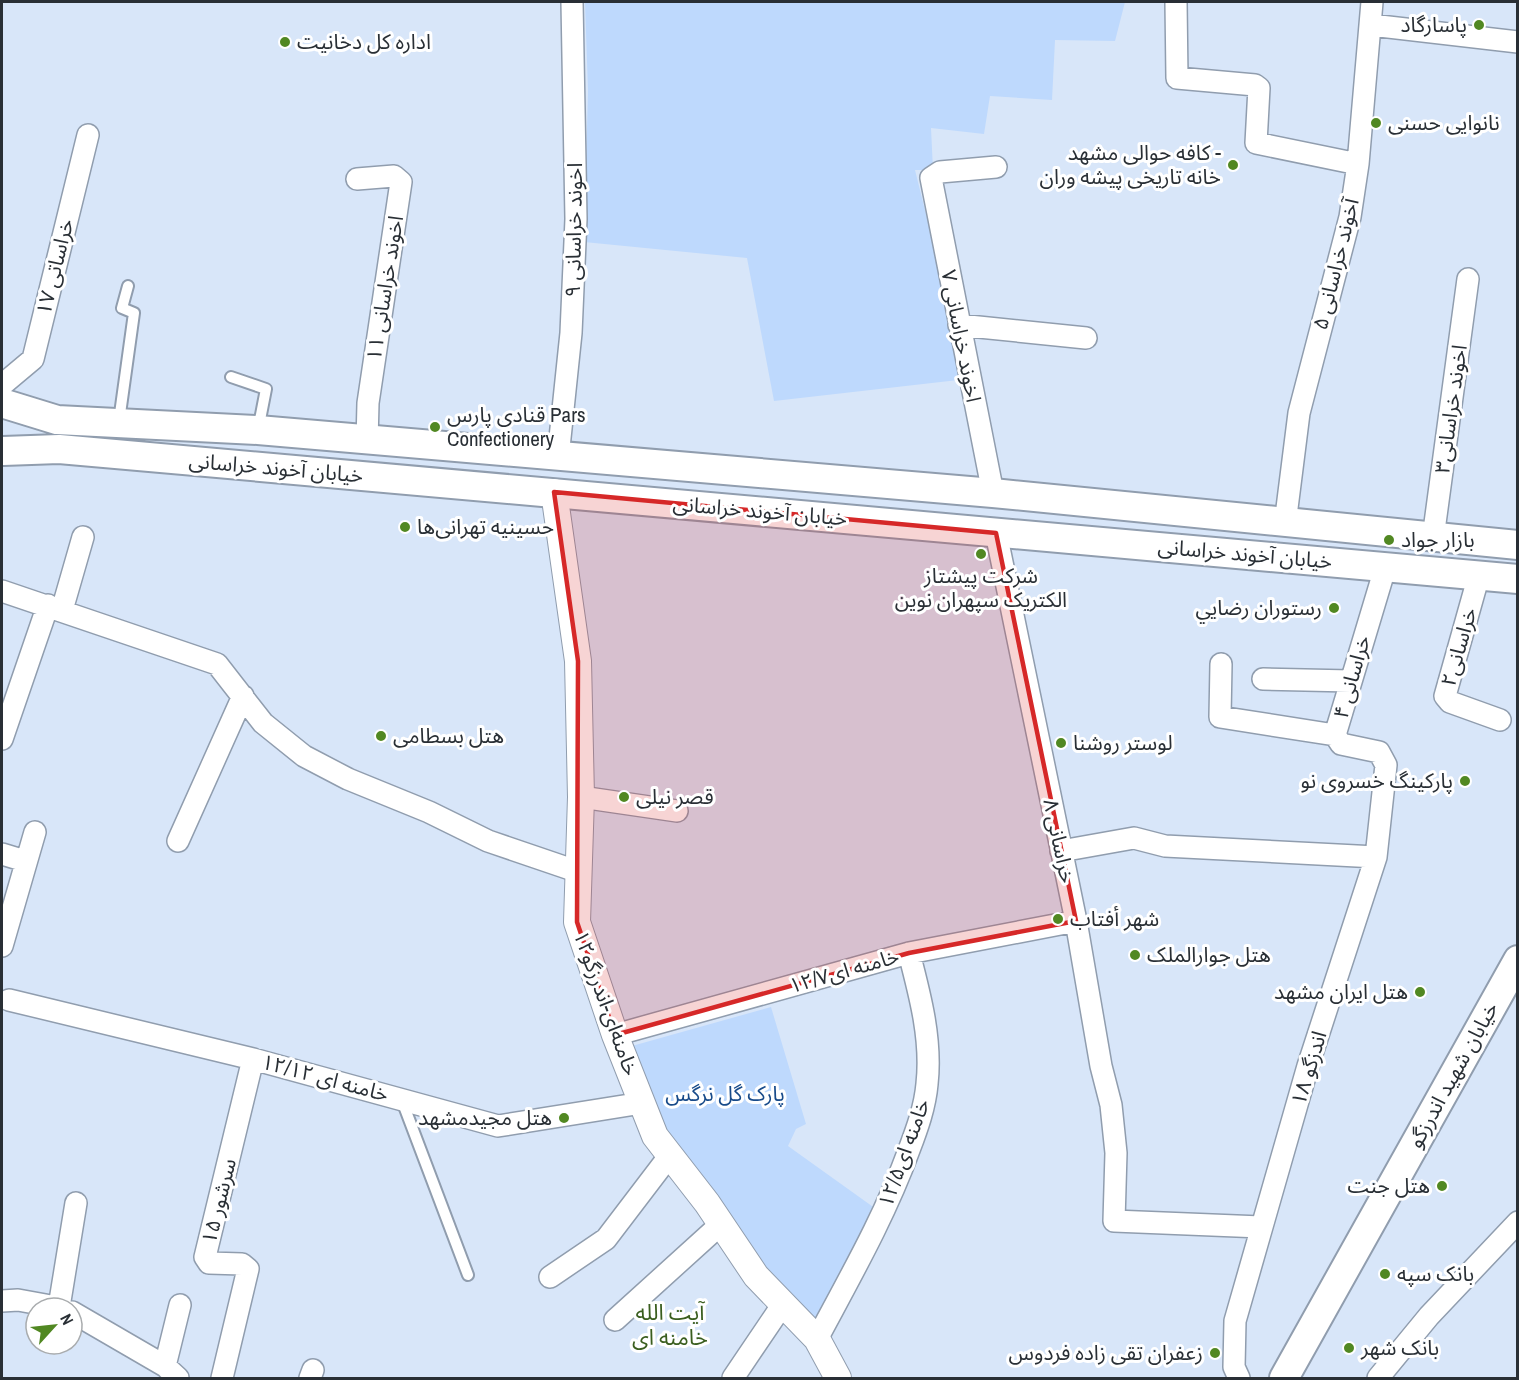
<svg xmlns="http://www.w3.org/2000/svg" width="1519" height="1380" font-family="'Archivo Narrow','Noto Sans Arabic',sans-serif">
<style>
.green{fill:#bed9fd}
.lines{fill:none;stroke-linecap:round;stroke-linejoin:round}
.service-casing{stroke:#909dae;stroke-width:14}
.minor-casing{stroke:#909dae;stroke-width:24}
.tertiary-casing{stroke:#909dae;stroke-width:28}
.secondary-casing{stroke:#909dae;stroke-width:32}
.service{stroke:#fff;stroke-width:10}
.minor{stroke:#fff;stroke-width:21}
.tertiary{stroke:#fff;stroke-width:26}
.secondary{stroke:#fff;stroke-width:28}
.marked{fill:#d62828;fill-opacity:0.2;stroke:#d62828;stroke-width:4.5;stroke-linejoin:round}
.poi-dot{fill:#518822;stroke:#fff;stroke-width:2}
.labels{text-anchor:middle;stroke-width:6;stroke-linejoin:round;paint-order:stroke}
.poi-label{font-size:21px;fill:#292f35;stroke:#fff;text-anchor:start}
.street-label{font-size:21px;fill:#292f35;stroke:#fff}
.park-label{font-size:21px;fill:#184b8a;stroke:#fff}
.neighbourhood-label{font-size:22px;fill:#3a5e1f;stroke:#fff}
</style>
<rect width="100%" height="100%" fill="#d8e6f9"/>
<path class="green" d="M585 2H1125L1115 41 1055 40 1052 100 990 96 984 134 931 128 933 170H915L967 379 774 401 747 258 584 242 588 91Z
M771 1007 806 1124 796 1129 788 1146 876 1209 818 1323 764 1268 666 1133 632 1046Z"/>
<g class="lines">
<g class="service-casing">
<path id="service" d="M231 377 266 389 258 430
M119 421 134 313 122 308 128 286
M401 1098 468 1275"/>
</g>
<g class="minor-casing">
<path id="minor" d="M1176 2 1177 78 1255 85 1259 88 1256 143 1358 164
M1371 25 1518 42
M357 179 394 176 401 182 368 403 367 442
M959 325 1086 338
M2 385 33 359 88 135
M558 457 571 333 576 219 572 2
M993 493 931 178 940 172 996 167
M1285 524 1299 413 1350 217 1358 164 1372 2
M996 533 1076 921 1101 1066 1111 1105 1116 1153 1114 1221 1261 1227
M1433 538 1468 279
M1479 575 1445 696 1450 702 1500 720
M2 591 217 664 263 723 304 756 348 779 429 812 488 841 576 871
M62 610 83 537
M1221 664 1220 717 1335 735
M1263 679 1351 681
M2 739 48 605
M581 797 677 811
M178 841 243 696
M1061 851 1134 838 1165 846 1376 857
M2 854 25 861
M2 946 35 832
M9 1000 253 1059 498 1126 642 1103
M615 1035 909 953 1076 921
M550 1277 606 1239 670 1155
M2 1301 18 1300 62 1308
M59 1307 76 1203
M72 1312 165 1366 178 1378
M615 1320 721 1224
M817 1339C850 1277 885 1216 909 1150 917 1129 925 1107 927 1084 932 1040 920 995 909 953
M165 1366 180 1305
M222 1378 248 1269 242 1264 209 1263 205 1257 253 1059
M310 1378 313 1370
M733 1378 783 1304
M1239 1378 1234 1367 1235 1321 1308 1066 1376 857 1386 765 1379 752 1341 744 1335 735 1386 565
M1378 1378 1429 1316 1518 1222"/>
</g>
<g class="tertiary-casing">
<path id="tertiary" d="M554 492 578 661 581 797 577 922 615 1035 655 1136 707 1203 756 1276 817 1339 838 1378"/>
</g>
<g class="secondary-casing">
<path id="secondary" d="M5 404 57 420 258 430 993 493 1518 545
M3 451 59 449 1518 579
M1284 1378 1518 960"/>
</g>
<use href="#service" class="service"/>
<use href="#minor" class="minor"/>
<use href="#tertiary" class="tertiary"/>
<use href="#secondary" class="secondary"/>
</g>
<path class="marked" d="M554 492 996 533 1076 921 909 953 615 1035 577 922 578 661Z"/>
<g class="poi-dot">
<circle cx="1479" cy="25" r="6"/>
<circle cx="285" cy="42" r="6"/>
<circle cx="1376" cy="123" r="6"/>
<circle cx="1233" cy="165" r="6"/>
<circle cx="435" cy="427" r="6"/>
<circle cx="405" cy="527" r="6"/>
<circle cx="1389" cy="540" r="6"/>
<circle cx="981" cy="554" r="6"/>
<circle cx="1334" cy="608" r="6"/>
<circle cx="381" cy="736" r="6"/>
<circle cx="1061" cy="743" r="6"/>
<circle cx="1465" cy="781" r="6"/>
<circle cx="624" cy="797" r="6"/>
<circle cx="1058" cy="919" r="6"/>
<circle cx="1135" cy="955" r="6"/>
<circle cx="1420" cy="992" r="6"/>
<circle cx="564" cy="1118" r="6"/>
<circle cx="1442" cy="1186" r="6"/>
<circle cx="1385" cy="1274" r="6"/>
<circle cx="1349" cy="1348" r="6"/>
<circle cx="1215" cy="1353" r="6"/>
</g>
<g class="labels">
<g class="poi-label">
<text x="1467" y="32" text-anchor="end">پاسارگاد</text>
<text x="297" y="49">اداره کل دخانیت</text>
<text x="1388" y="130">نانوایی حسنی</text>
<text x="1221" y="160" text-anchor="end">کافه حوالی مشهد -<tspan x="1221" dy="24">خانه تاریخی پیشه وران</tspan></text>
<text x="447" y="422">قنادی پارس Pars<tspan x="447" dy="24">Confectionery</tspan></text>
<text x="417" y="534">حسینیه تهرانی‌ها</text>
<text x="1401" y="547">بازار جواد</text>
<text x="981" y="583" text-anchor="middle">شرکت پیشتاز<tspan x="981" dy="24">الکتریک سپهران نوین</tspan></text>
<text x="1322" y="615" text-anchor="end">رستوران رضايي</text>
<text x="393" y="743">هتل بسطامی</text>
<text x="1073" y="750">لوستر روشنا</text>
<text x="1453" y="788" text-anchor="end">پارکینگ خسروی نو</text>
<text x="636" y="804">قصر نیلی</text>
<text x="1070" y="926">شهر أفتاب</text>
<text x="1147" y="962">هتل جوارالملک</text>
<text x="1408" y="999" text-anchor="end">هتل ایران مشهد</text>
<text x="552" y="1125" text-anchor="end">هتل مجيدمشهد</text>
<text x="1430" y="1193" text-anchor="end">هتل جنت</text>
<text x="1397" y="1281">بانک سپه</text>
<text x="1361" y="1355">بانک شهر</text>
<text x="1203" y="1360" text-anchor="end">زعفران تقی زاده فردوس</text>
</g>
<g class="street-label">
<text transform="translate(574 230) rotate(-89)" y="7">اخوند خراسانی ۹</text>
<text transform="translate(1336 264) rotate(-76)" y="7">آخوند خراسانی ۵</text>
<text transform="translate(55 267) rotate(-76)" y="7">خراساتی ۱۷</text>
<text transform="translate(385 288) rotate(-81)" y="7">اخوند خراسانی ۱۱</text>
<text transform="translate(961 336) rotate(79)" y="7">اخوند خراسانی ۷</text>
<text transform="translate(1451 409) rotate(-82)" y="7">اخوند خراسانی۳</text>
<text transform="translate(276 468) rotate(5)" y="7">خیابان آخوند خراسانی</text>
<text transform="translate(760 511) rotate(5)" y="7">خیابان آخوند خراسانی</text>
<text transform="translate(1245 554) rotate(5)" y="7">خیابان آخوند خراسانی</text>
<text transform="translate(1459 647) rotate(-74)" y="7">خراسانی۲</text>
<text transform="translate(1352 677) rotate(-74)" y="7">خراسانی ۴</text>
<text transform="translate(1059 841) rotate(78)" y="7">خراسانی ۸</text>
<text transform="translate(844 971) rotate(-16)" y="7">خامنه ای۱۲/۷</text>
<text transform="translate(606 1003) rotate(70)" y="7">خامنه‌ای-اندرزگو۱۲</text>
<text transform="translate(1309 1068) rotate(-73)" y="7">اندزگو ۱۸</text>
<text transform="translate(1453 1075) rotate(-61)" y="7">خیابان شهید اندرزگو</text>
<text transform="translate(325 1078) rotate(15)" y="7">خامنه ای ۱۲/۱۲</text>
<text transform="translate(904 1153) rotate(-70)" y="7">خامنه ای۱۲/۵</text>
<text transform="translate(219 1201) rotate(-76)" y="7">سرشور ۱۵</text>
</g>
<g class="park-label">
<text x="725" y="1101">پارک گل نرگس</text>
</g>
<g class="neighbourhood-label">
<text x="670" y="1320">آیت الله<tspan x="670" dy="25">خامنه ای</tspan></text>
</g>
</g>
<rect width="1519" height="1380" fill="none" stroke="#292f35" stroke-width="6"/>
<g transform="translate(54 1326) rotate(63)"><circle r="28" fill="#ffffff" stroke="#a9acae" stroke-width="1.5"/>
<path d="M0-4.5L10 22L0 15L-10 22Z" fill="#518822"/>
<text y="-9" font-size="16" font-weight="bold" text-anchor="middle" fill="#292f35">N</text>
</g>
</svg>
